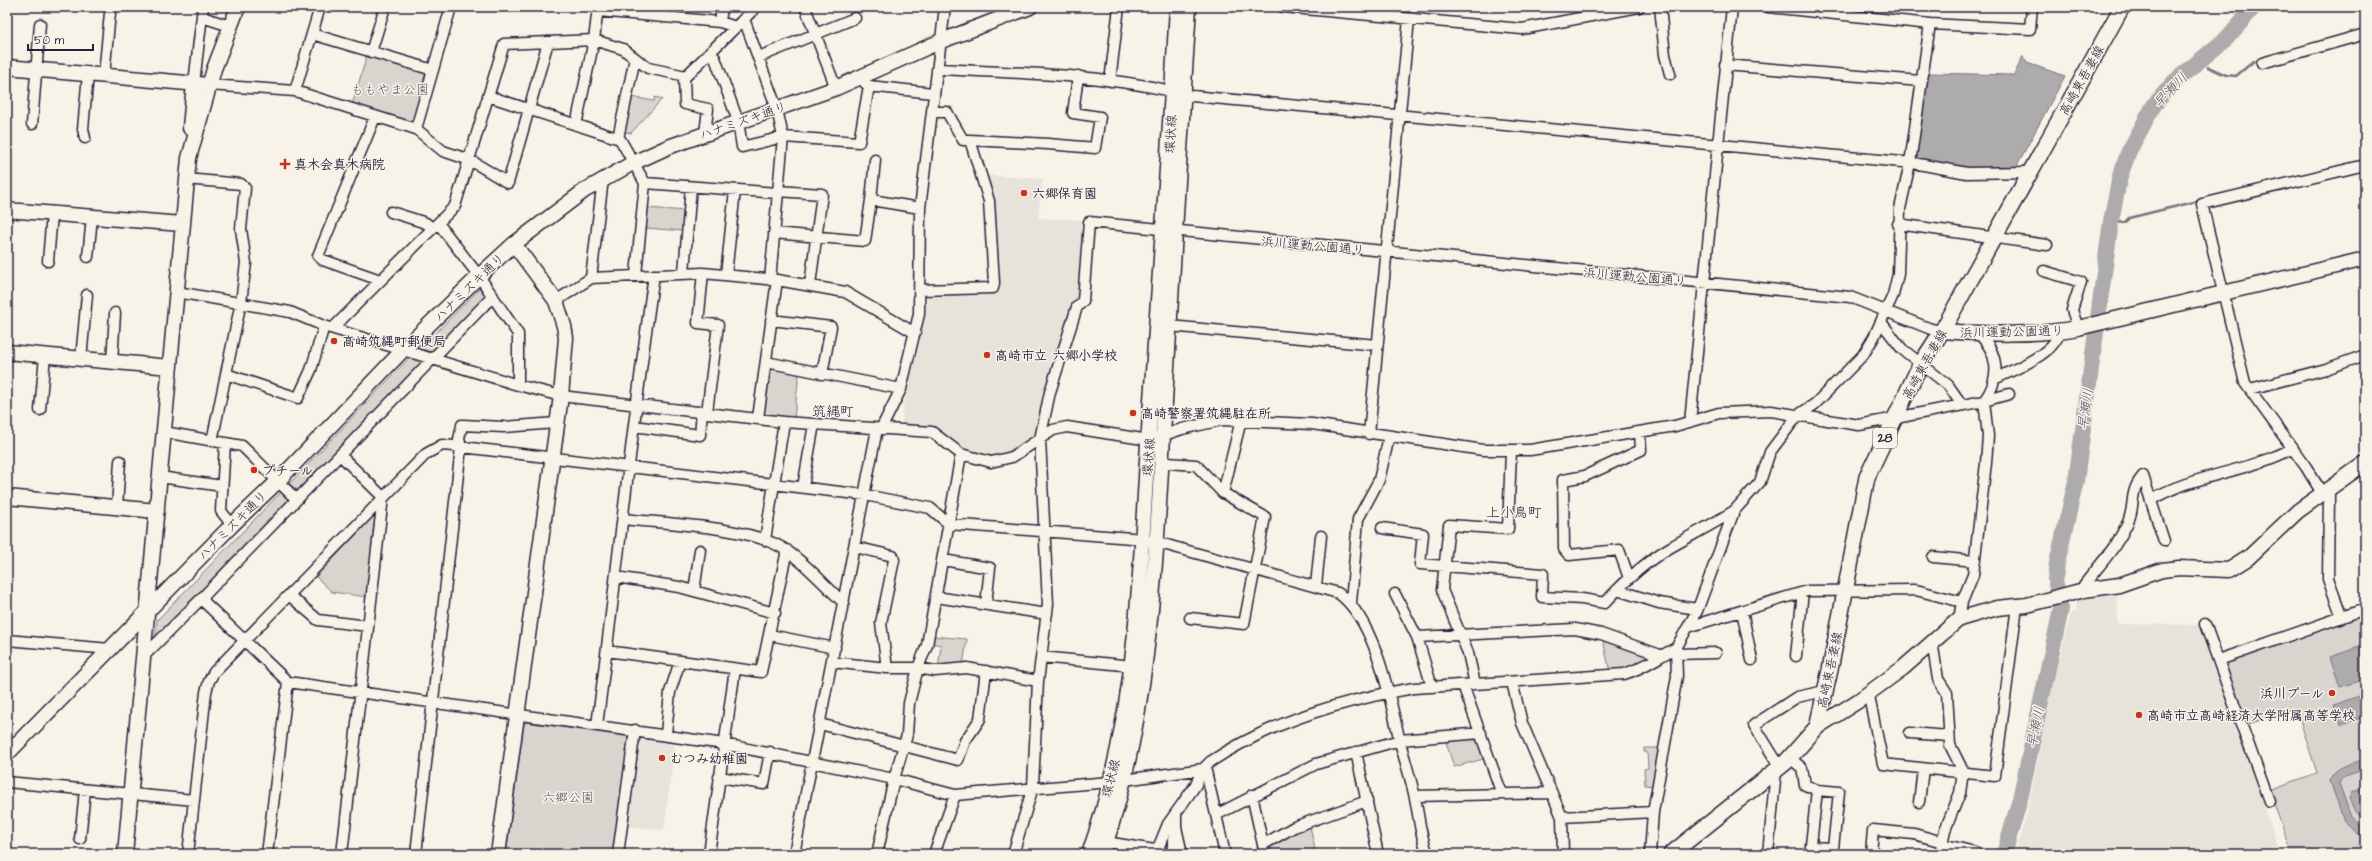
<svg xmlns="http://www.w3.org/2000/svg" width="2372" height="861" font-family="'Architects Daughter','Klee One',sans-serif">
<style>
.built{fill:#e7e3db}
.green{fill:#d8d5cf;stroke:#7d7c85}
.water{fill:#aeabad;stroke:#76747f}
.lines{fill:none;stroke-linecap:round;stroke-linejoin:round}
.stream{stroke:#76747f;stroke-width:2.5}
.river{stroke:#aeabad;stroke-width:16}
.street-casing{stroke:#22223b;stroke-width:13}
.secondary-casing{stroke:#22223b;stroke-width:17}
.primary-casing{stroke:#22223b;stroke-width:18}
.street{stroke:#f7f3e8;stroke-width:10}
.secondary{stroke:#f7f3e8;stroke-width:14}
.primary{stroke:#f7f3e8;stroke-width:15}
.poi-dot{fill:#c8321e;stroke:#f7f3e8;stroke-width:1.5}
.labels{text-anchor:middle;stroke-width:3;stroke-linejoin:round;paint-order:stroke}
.shield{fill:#f7f3e8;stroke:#62616f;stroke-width:1}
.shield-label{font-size:12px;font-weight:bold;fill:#22223b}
.street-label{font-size:13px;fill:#22223b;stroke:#f7f3e8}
.park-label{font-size:13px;fill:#504f60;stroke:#f7f3e8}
.poi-label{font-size:13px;font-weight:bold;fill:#22223b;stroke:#f7f3e8;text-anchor:start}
.water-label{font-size:14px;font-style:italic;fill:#535263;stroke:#f7f3e8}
.neighbourhood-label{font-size:14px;fill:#22223b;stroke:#f7f3e8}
</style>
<rect width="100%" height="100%" fill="#f7f3e8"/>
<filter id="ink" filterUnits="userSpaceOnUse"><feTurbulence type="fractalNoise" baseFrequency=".025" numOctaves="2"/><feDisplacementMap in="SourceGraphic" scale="8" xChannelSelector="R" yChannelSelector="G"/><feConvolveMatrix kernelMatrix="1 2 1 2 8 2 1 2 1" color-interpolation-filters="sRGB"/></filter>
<g filter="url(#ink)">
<path class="built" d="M984 175 1043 179 1038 218 1085 220 1078 300 1037 435 1006 456 988 457 961 450 937 431 902 426 903 408 922 330 928 293 996 290Z
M2117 590 2118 624 2200 625 2281 854H2014L2026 818 2053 684 2071 613 2076 611 2077 599Z
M642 738 675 742 664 830 626 826 638 741Z"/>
<path class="green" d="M367 55 426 74 414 120 409 123 352 105Z
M631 97 654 101 655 97 662 99 631 133 625 132Z
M647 208 686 211 684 231 645 228Z
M482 286 488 296 433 353 420 349Z
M410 357 424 361 299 491 289 484Z
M774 367 799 373 794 419 766 416 764 412 769 371Z
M282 491 289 501 155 637 157 620Z
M373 517H375L367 597 332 592 316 577Z
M2365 613V854H2292L2269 790 2317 773 2296 708 2246 725 2227 667 2228 661Z
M932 636 967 639 963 666 938 669 941 645 931 643Z
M1603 640 1651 655 1652 659 1639 665 1610 672Z
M528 721 626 735 630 739 615 854H506L524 724Z
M1476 736 1487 758 1454 767 1445 739Z
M1644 748H1660L1653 786 1645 785 1644 769 1648 768 1647 752H1644Z
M1171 822 1169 854H1152Z
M1307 825 1310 826 1316 854H1269L1267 847Z"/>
<path class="water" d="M2023 56 2027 63 2065 76 2015 169 1968 170 1915 161 1923 85 1929 73 2014 75Z
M2365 645V679L2340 687 2330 657Z
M2364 694 2365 719 2363 717 2341 725 2334 705Z
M2365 759V769L2343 777 2339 783 2351 817 2365 830V839L2344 822 2330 781C2333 766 2352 764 2365 759Z
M2365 787V818L2354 810 2349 798 2352 792Z"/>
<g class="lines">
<path class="stream" d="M2265 57 2284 52
M2208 67 2226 75 2236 76 2254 61
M2111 221 2124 223 2129 218 2198 201"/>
<path class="river" d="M2004 854 2020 799 2061 609 2055 579 2057 563 2076 481 2111 221 2120 176 2129 151 2154 105 2174 82 2227 38 2254 7"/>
<g class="street-casing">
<path id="street" d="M805 7 836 88
M1283 7 1522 29 1639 7
M1660 7 1665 55 1670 74
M1768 7 1930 24 2030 29 2032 7
M598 11 720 22 736 27
M652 16 662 7
M202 17 230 26
M744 19 777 109 783 137 770 280
M720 22 722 7
M312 34 433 70
M371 52 385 7
M711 53 715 58 738 121 742 147 783 137 859 142 869 86
M759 57 855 18
M2262 63 2365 34
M1725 65 1921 81
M937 69C1022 73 1109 74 1192 96L1913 163 1967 173 2029 172
M104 75 110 13
M1110 81 1119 7
M194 83 203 7
M865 83 869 86 933 93
M209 85 295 91 416 129 443 151 470 160 508 183 548 42
M295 91 320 7
M488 96 620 139 645 183 636 275
M375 117 318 256 323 260 380 280
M32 124 40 24
M576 125 594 40 598 7
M416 129 451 7
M705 133 708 109 685 104 684 78 756 7
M85 138 83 129 88 74
M618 138 635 58
M970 140 1048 144 1095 148 1100 117 1073 113 1078 76
M186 179 241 184 245 188 241 229 246 263 241 302 212 441
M645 183 778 193
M778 191 822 194 810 285
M871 200 875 160
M391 212 426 223 432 228
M438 223 479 276 518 334V385
M1898 224 2047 245
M774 233 865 241 871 200 920 208
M88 257 92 217
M48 261 52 214
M2044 271 2081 282 2072 310 2078 328
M684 272 691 187
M703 273 698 323 718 325 707 412
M726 275 735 190
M591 278 603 179
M920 290 993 288 994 283 989 201 970 140H963L947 112H932
M177 292 290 312 324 326 403 350 518 385 561 396 784 422 932 432 961 454 991 462 1012 457 1053 430 1067 427 1149 440 1182 429 1222 420 1312 424 1483 450H1530L1675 426 1719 413 1771 411 1859 425 1984 401 2009 394
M556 301 591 278 703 273 777 280 845 292 915 333
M771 320 831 327 822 374
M1881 322 1902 349 1948 385 1962 405
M1169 326 1377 345
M333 328 455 206 504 44 594 40 623 49 648 68 686 76
M81 359 87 295
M112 362 115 313
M766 362 901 389
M226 374 298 398 311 370 324 326
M1994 379C2012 371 2056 353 2059 332
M2250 389 2326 369 2365 355
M40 410 45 356
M758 418 777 280
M1690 422 1732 7
M634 426 700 435 702 411
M882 427 901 389 919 314 920 208 945 7
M164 432 242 446 296 499
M1369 434 1409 19
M225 443 221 511 232 525
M340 455 383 497 342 854
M1167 463 1196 465 1223 493 1265 517 1244 624 1190 618
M2143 476 2164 541
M160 477 222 486
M803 487 814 424
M2327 489 2329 495 2328 579 2342 617
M1223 493 1241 420
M2322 493 2306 467 2245 383 2202 204 2365 165
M2151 500C2190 475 2251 472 2293 448
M117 507 120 461
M623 519C666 524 754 526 787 551 808 565 825 586 844 603
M1382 528 1423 534 1420 564 1543 574 1542 597 1582 599 1605 603C1624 582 1646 561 1671 547 1692 535 1713 524 1734 511
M765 540 784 422
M855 547 893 556 894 560 881 623 887 668
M1933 557 1975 561
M943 560 990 568 986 604
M616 577 679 587 775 613
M1629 578 1619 550 1569 555 1564 549 1563 480 1585 476 1641 450 1640 432
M1316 586 1321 536
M1617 590 1659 603 1697 609
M2084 590V585C2100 564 2117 547 2128 522 2136 504 2128 494 2143 476
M694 591 700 550
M1395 594 1417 637 1432 687
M289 595 318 620 368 626
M936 597 1047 614
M201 599 288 682 724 744 894 779 955 795 1110 782 1203 769
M1351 603 1358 519 1379 480 1389 437
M1742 611 1752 660
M1959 619 1962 602 1973 575 1986 463 1988 436 1984 401C2001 378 1999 353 1978 333
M2205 624 2269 801
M1688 627 1807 591 1916 590 1962 602
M770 635 835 648
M1417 637 1575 629 1601 634 1660 655
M7 640 110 649
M1932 641 1938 679 1947 693 1950 745 1961 767 1962 779 1960 793 1945 830 1940 854
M607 651 761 672 787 550
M1676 654 1716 653
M144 656 201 599 493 296
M1796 656 1803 592
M1041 657 1133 666
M2219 660 2365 609
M832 662 887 668H918L935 671 967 668 1038 681
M1512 682 1522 723 1562 817 1563 854
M1475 684 1468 653 1442 590 1449 525 1508 529 1511 451
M1463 685 1502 794
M1868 692 1883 764 1995 776 2017 606
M820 724 958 760 965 741 980 719 986 671
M597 725C617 575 632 424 654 275
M1910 733 1949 736
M666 734 670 692 680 661
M1356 752 1378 854
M1790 758 1802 768 1805 785 1817 790 1839 792 1833 848 1811 847
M1205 767 1225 854
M1780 767 1754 725 1797 697 1825 691
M719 777 764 784 770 752
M7 782 194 800
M1252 795 1265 854
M1415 796 1551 793
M1919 802 1923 769
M1176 813V827L1182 854
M1216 815 1316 764 1400 740 1481 733
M1562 817 1653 812
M80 839 85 790
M1106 842 1154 850 1159 846 1168 824 1195 786 1203 769 1210 762C1270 722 1343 700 1414 688L1624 674C1645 668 1657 657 1676 648
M1264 844 1294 827 1367 801
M1942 844 1975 852
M188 854 206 692 209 681 214 672 426 454 442 445 454 446 865 495 930 508 949 524 1132 538 1167 545 1338 593C1376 620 1390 699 1400 742 1405 761 1411 779 1415 798 1419 817 1420 836 1428 854
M267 854 288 682
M416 854 461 447 459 439 462 425 504 427 556 423
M618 854 635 730
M709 854 735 669
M794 854 877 429
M877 854 894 779 907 735 909 703 918 668 927 645 961 454
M934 854 955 795
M1013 854 1033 787 1038 681 1048 604 1040 439 1050 392 1077 307 1083 301 1089 222 1850 297 1931 329 1942 331
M1172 854 1175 832
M1650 854 1653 812 1677 676 1676 648 1697 611 1734 511 1760 482 1770 452 1797 416 1815 404 1863 355 1874 337 1893 295 1898 274 1900 209 1910 163 1930 24
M1768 854 1776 770
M1810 854 1817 790
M1871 854 1873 830 1914 834 1943 842"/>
</g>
<g class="secondary-casing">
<path id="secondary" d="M7 67 209 85
M190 128 194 83
M7 210 182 224
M1942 331C1986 334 2033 336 2078 328L2365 259
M7 352 170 367
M7 497 157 511
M1817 727 1858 701 1903 668 1959 619 1997 608 2027 605 2084 590 2119 585 2162 570 2179 568 2229 570 2248 558 2298 511 2365 463
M7 754 232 525 278 481 403 350 479 276 514 244 584 191 631 164 668 147 836 88 939 42 1030 7
M125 854 189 158 214 69 238 7
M498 854 561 396 566 338 564 326 556 301 514 244
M1089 854C1137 718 1139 585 1148 444 1158 298 1169 153 1177 7
M1102 854C1152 713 1156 549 1165 401 1172 270 1181 138 1189 7"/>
</g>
<g class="primary-casing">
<path id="primary" d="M1671 854 1785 763 1817 727 1830 670 1867 477 1920 365 1942 331 2122 7"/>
</g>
<use href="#street" class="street"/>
<use href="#secondary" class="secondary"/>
<use href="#primary" class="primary"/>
</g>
</g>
<g class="poi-dot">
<path d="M283 158h4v4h4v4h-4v4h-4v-4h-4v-4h4z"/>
<circle cx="1024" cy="193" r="4"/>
<circle cx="334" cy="341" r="4"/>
<circle cx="987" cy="355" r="4"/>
<circle cx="1133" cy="413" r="4"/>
<circle cx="254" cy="470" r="4"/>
<circle cx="2332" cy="693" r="4"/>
<circle cx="2139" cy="715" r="4"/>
<circle cx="662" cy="758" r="4"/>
</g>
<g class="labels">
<rect class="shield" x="1873" y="428" width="24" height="20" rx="3"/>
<g class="shield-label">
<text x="1885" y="442">28</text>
</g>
<g class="street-label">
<text transform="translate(2081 80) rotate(-61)" y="5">高崎東吾妻線</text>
<text transform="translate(743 120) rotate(-19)" y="5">ハナミズキ通り</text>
<text transform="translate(1170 134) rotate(-87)" y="5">環状線</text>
<text transform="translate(1313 245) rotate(5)" y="5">浜川運動公園通り</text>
<text transform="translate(1635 276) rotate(5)" y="5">浜川運動公園通り</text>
<text transform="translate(469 287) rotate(-44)" y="5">ハナミズキ通り</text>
<text transform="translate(2012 331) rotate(-1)" y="5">浜川運動公園通り</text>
<text transform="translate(1924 364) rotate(-61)" y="5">高崎東吾妻線</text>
<text transform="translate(1148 457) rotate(-86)" y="5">環状線</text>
<text transform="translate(232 525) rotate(-45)" y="5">ハナミズキ通り</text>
<text transform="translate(1829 670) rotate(-78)" y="5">高崎東吾妻線</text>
<text transform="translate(1110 778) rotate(-76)" y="5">環状線</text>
</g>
<g class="park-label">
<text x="390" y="94">ももやま公園</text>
<text x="568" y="802">六郷公園</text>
</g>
<g class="poi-label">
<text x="294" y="169">真木会真木病院</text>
<text x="1032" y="198">六郷保育園</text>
<text x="342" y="346">高崎筑縄町郵便局</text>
<text x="995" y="360">高崎市立 六郷小学校</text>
<text x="1141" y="418">高崎警察署筑縄駐在所</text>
<text x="262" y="475">プチール</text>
<text x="2324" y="698" text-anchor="end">浜川プール</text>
<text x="2147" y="720">高崎市立高崎経済大学附属高等学校</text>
<text x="670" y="763">むつみ幼稚園</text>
</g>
<g class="water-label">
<text transform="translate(2170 90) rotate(-47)" y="5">早瀬川</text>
<text transform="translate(2085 409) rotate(-82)" y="5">早瀬川</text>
<text transform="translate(2035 727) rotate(-78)" y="5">早瀬川</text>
</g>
<g class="neighbourhood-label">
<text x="833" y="416">筑縄町</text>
<text x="1514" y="517">上小鳥町</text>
</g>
</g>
<rect width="2372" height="861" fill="none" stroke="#f7f3e8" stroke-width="24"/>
<rect x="12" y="12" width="2348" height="837" fill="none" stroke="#22223b" stroke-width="1.5" filter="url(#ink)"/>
<path d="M28 44v6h65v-6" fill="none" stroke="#22223b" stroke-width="2"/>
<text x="34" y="44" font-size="12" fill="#22223b" stroke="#f7f3e8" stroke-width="3" paint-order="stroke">50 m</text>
</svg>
